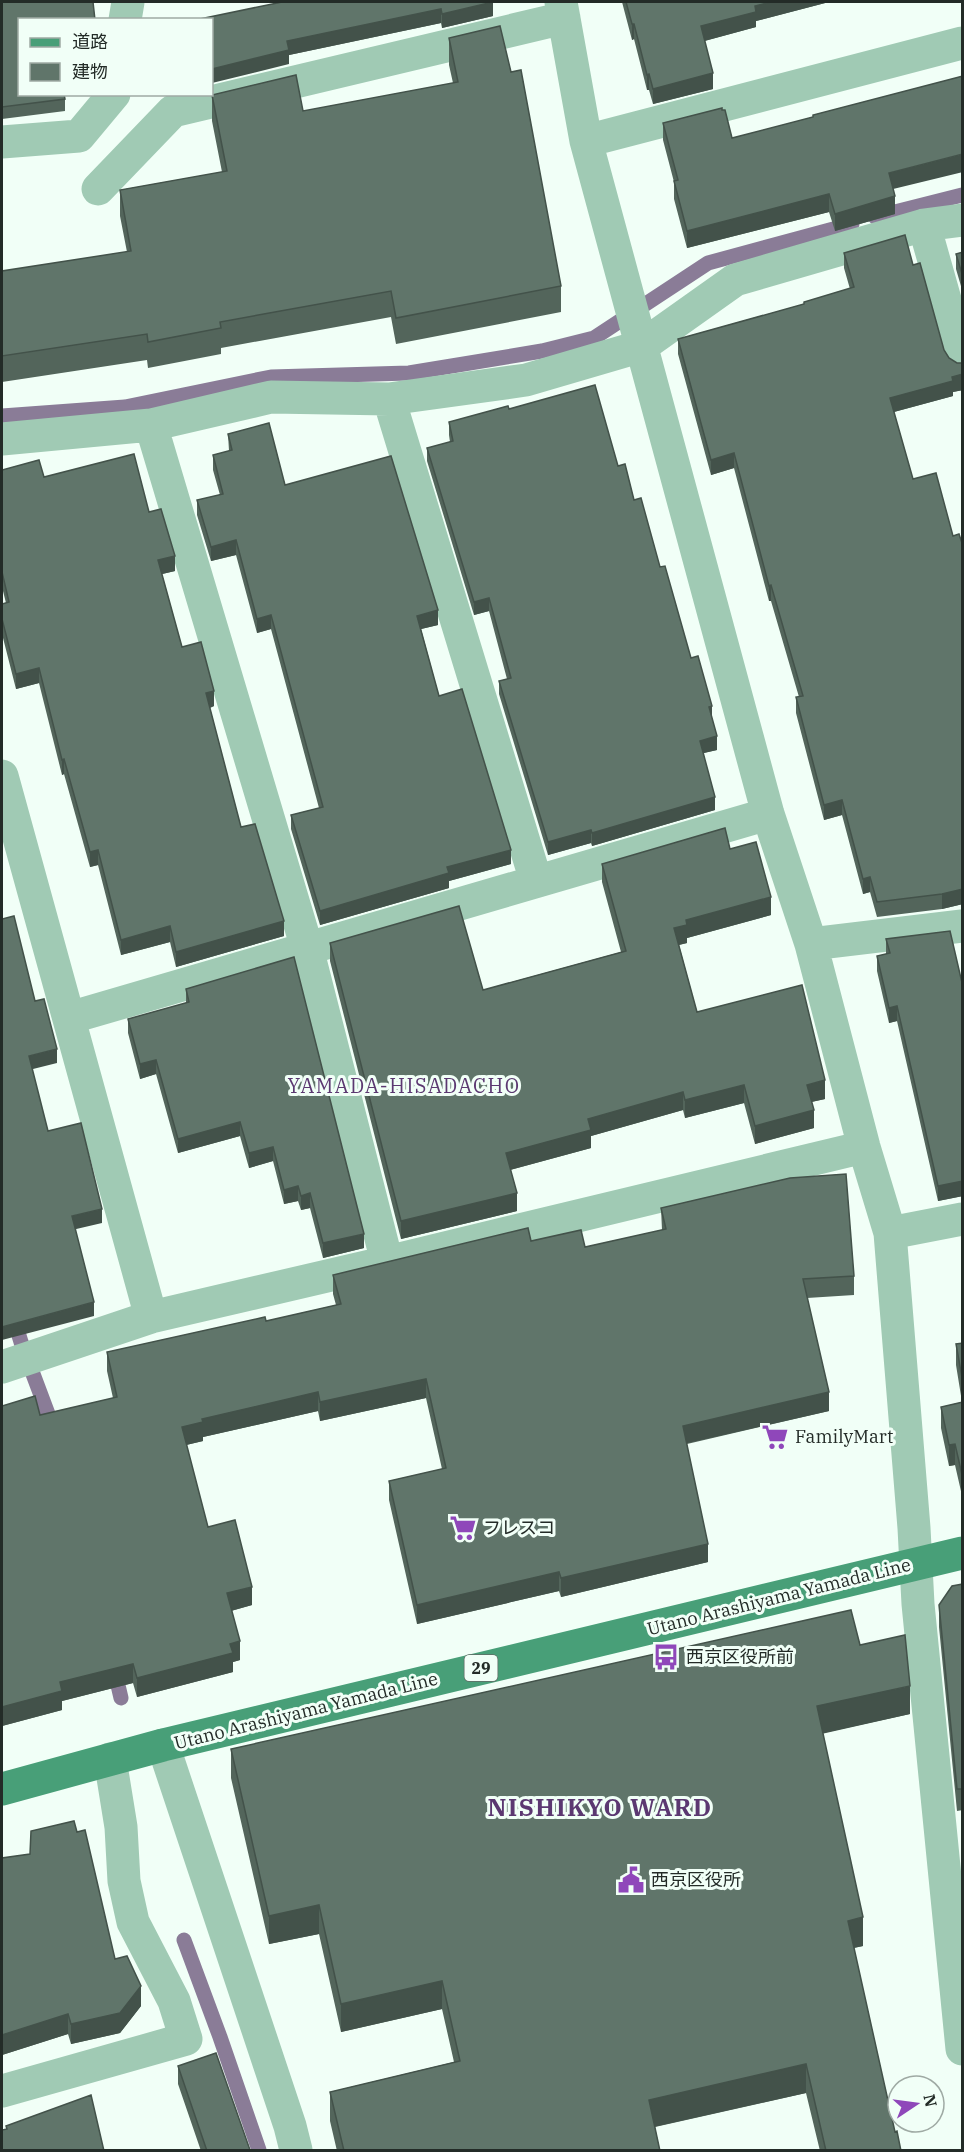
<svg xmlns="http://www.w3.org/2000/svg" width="964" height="2152" font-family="'IBM Plex Serif','Noto Sans JP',serif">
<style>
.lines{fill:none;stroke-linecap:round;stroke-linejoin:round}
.stream{stroke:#8a7c97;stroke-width:15}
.street{stroke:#a0cab4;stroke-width:33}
.primary{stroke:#489f78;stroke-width:33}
.wall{fill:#53655b}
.shaded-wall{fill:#43524a}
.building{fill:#60756a;stroke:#43524a;stroke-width:1.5}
.labels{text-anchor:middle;stroke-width:6;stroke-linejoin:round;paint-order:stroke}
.shield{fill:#f1fff7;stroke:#616b65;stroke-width:1.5}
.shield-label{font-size:16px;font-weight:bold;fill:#232b27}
.poi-label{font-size:18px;fill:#232b27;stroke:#f1fff7;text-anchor:start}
.street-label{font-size:18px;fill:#232b27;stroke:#f1fff7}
.neighbourhood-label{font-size:20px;letter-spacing:1.5px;fill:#5b3871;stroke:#f1fff7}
.district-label{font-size:24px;font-weight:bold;letter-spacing:1.5px;fill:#5b3871;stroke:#f1fff7}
</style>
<rect width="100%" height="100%" fill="#f1fff7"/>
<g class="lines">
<path class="stream" d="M875 217 962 195
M2 416 125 407 271 377 409 373 542 351 594 338 708 263 852 224
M2 1280 21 1342 54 1430
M114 1668 121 1698
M184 1940 220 2037 259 2150"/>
<path class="street" d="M561 2 586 141 768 814 811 944 864 1147 890 1233 914 1528 918 1604 962 2049
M125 20 128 2
M586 141 962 43
M2 142 79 136 114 94
M98 189 173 111 564 18
M924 225 962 360
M389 399 536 881
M151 425 307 948 387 1262
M2 439 151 425 271 397 389 399 526 380 642 346 735 280 924 225 962 220
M2 776 151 1317
M811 944 962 926
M69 1018 768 814
M890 1233 962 1219
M2 1367 151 1317 387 1262 864 1147
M163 1745 290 2126 296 2150
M2 2091 186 2039 174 2001 133 1922 124 1881 121 1827 110 1759"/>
<path class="primary" d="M2 1789 163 1745 962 1553"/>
</g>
<path class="wall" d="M2 2 20 20 65 99V111L2 119Z
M493 2V16L442 28 441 23 289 55V64L212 20Z
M622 2H829L756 21V27L704 41 713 89 653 104 649 90H647L634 39 632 40Z
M449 38 561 286V312L396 344 391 317 221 348V354L148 368 147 360 2 382V271L127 252 120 216V190L222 172 212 121V95L303 111 453 83 449 65Z
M813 115 893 189 895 214 835 231 829 212 687 248 674 199V182L663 140V123L732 138 813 118Z
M963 252V293L956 269V254Z
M844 253 913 265 944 350 949 358 957 363H963V390L953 392V396L894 412 913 479 953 536 963 546V904L942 909 877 917 870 892 863 894 842 815 824 820 796 713V697H799L771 601H769L734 468 711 475 678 354V339L804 304V302L850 289 844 268Z
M509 409 618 466 634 500 660 567 712 719 717 750 703 753 715 810 592 846 591 843 548 855 499 694V681L507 679 489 611 474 615 427 461V448L450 442 449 435V422Z
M228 434 285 485 438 625 421 629 439 696 511 864 449 881V888L320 925 291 829V815L319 808 271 629 257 633 236 555 211 561 197 515V500L220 495 213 470V455L229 451Z
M2 470 44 477 149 512 175 571 162 574 182 647 214 706 210 708 241 827 284 936 176 967 170 942 121 955 98 865 90 867 64 774 62 775 39 683 16 689 2 634V604L6 603 2 587Z
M730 849 771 915 687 938V943L679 945 697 1012 825 1099 811 1102 814 1128 755 1144 744 1103 685 1118 683 1110 591 1136V1148L510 1170 517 1211 401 1239 330 961V943L483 990 621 952 602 882V864Z
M886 939 963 987V1196L938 1201 897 1021 889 1023 877 971V956L886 954Z
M186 989 364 1248 323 1258 310 1208 301 1210 298 1201 284 1204 273 1161 249 1168 240 1136 178 1153 156 1074 140 1079 128 1033V1019L186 1003Z
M661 1208 854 1276V1295L807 1298 829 1411 687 1444 708 1562 561 1597 559 1591 417 1624 389 1500V1481L442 1469 426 1398 320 1421 318 1411 203 1437V1441L186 1445 208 1527 252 1605 231 1611 240 1660 233 1662V1672L137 1697 133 1683 62 1701V1710L2 1726V1406L40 1415 113 1398 107 1371V1352L266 1321 336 1305 333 1294V1275L531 1241 585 1247 662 1230Z
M963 1343V1500L955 1465 949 1466 941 1428V1407L962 1402 956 1365V1344Z
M963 1584V1810L957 1811 939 1627V1605Z
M860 1645 910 1714 823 1733 863 1946 854 1948 895 2132 901 2151H820L806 2093 655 2127 660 2151H337L330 2121V2092L454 2062 442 2009 341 2032 319 1934 269 1944 231 1778V1749Z
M77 1832 115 1959 141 2006 120 2033 71 2044 68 2034 2 2055V1858L30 1854Z
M178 2066 250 2150 201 2151 178 2084Z"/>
<path class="shaded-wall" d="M493 2V16L442 28V14Z
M771 2H829L756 21V27L701 42V26L755 6Z
M441 9V23L289 55V64L212 83V69L287 41Z
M632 24H634V39L632 40Z
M713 73V89L653 104V89Z
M649 74V90H647V75Z
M963 154V172L889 190V173Z
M829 194V212L687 248V231Z
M895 196V214L835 231V214Z
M963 374V390L953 392V396L890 413V398Z
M734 453V468L711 475V460Z
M236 540V555L211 561V547Z
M175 556V571L158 575V560Z
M771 585V601H769V586Z
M489 598V611L474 615V602Z
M438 610V625L417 630V616Z
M271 615V629L257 633V619Z
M39 668V683L16 689V674Z
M214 691V706L206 709V693Z
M712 706V719L709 707Z
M717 736V750L700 754V741Z
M64 759V774L62 775V760Z
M715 797V810L592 846V833Z
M842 800V815L824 820V805Z
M591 830V843L548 855V842Z
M98 850V865L90 867V852Z
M511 850V864L449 881V888L320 925V911L447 867Z
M870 877V892L863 894V879Z
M963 889V904L942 909V894Z
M771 897V915L687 938V943L674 946V928L686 920Z
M284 921V936L176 967V952Z
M170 926V942L121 955V940Z
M897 1006V1021L889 1023V1008Z
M57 1049V1063L29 1070V1056Z
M156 1060V1074L140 1079V1064Z
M825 1080V1099L807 1103V1085Z
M744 1085V1103L685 1118V1100Z
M683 1092V1110L591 1136V1148L506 1171V1153L588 1119Z
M814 1110V1128L755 1144V1126Z
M240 1122V1136L178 1153V1139Z
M273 1147V1161L249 1168V1153Z
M963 1181V1196L938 1201V1186Z
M298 1186V1201L284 1204V1190Z
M310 1193V1208L301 1210V1196Z
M517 1193V1211L401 1239V1221Z
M102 1209V1223L72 1230V1216Z
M364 1234V1248L323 1258V1243Z
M94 1302V1316L2 1340V1327Z
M426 1379V1398L320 1421V1402Z
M318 1392V1411L203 1437V1441L182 1446V1427L202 1419Z
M829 1392V1411L683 1444V1426Z
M955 1444V1465L949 1466V1445Z
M708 1544V1562L561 1597V1578Z
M559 1572V1591L417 1624V1605Z
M252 1587V1605L227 1612V1593Z
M240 1641V1660L233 1662V1672L137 1697V1678L230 1644Z
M133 1664V1683L62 1701V1710L2 1726V1707L60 1682Z
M910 1686V1714L817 1735V1706Z
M319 1905V1934L269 1944V1916Z
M863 1917V1946L848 1949V1921Z
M442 1981V2009L341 2032V2004Z
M141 1986V2006L120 2033 71 2044V2024Z
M68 2014V2034L2 2055V2035Z
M806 2064V2093L649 2128V2100Z"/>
<path class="building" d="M2 2H93L95 20H20V94H64L65 99 2 107Z
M282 2H493L442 14 441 9 287 41 289 50 212 69V20H195Z
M626 2H771L755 6 756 12 701 26 713 73 653 89 649 74 647 75 634 24H632Z
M500 26 511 72 521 70 561 286 396 318 391 291 220 322 221 328 148 342 147 334 2 356V271L131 251 120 190 227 171 212 95 296 75 303 111 458 82 449 38Z
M963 76V154L889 173 895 196 835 214 829 194 687 231 674 181 678 180 663 123 722 108V110H725L732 138 813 117V115Z
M905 235 913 265 920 263 944 350 949 358 957 363H963V374L952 377 953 381 890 398 913 479 936 473 953 536 959 534 963 546V889L942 894 877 902 870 877 863 879 842 800 824 805 796 697 803 696 771 585 769 586 734 453 711 460 678 339 804 304V302L854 287 844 253Z
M963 252V277L956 254Z
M595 385 618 466 625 464 634 500 641 498 660 567 665 566 691 658 698 656 712 706 709 707 717 736 700 741 715 797 592 833 591 830 548 842 499 681 511 678 489 598 474 602 427 448 453 441 449 422 508 406 509 409Z
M269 423 285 485 391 456 438 610 417 616 439 696 462 689 511 850 447 867 449 873 320 911 291 815 323 807 271 615 257 619 236 540 211 547 197 500 223 494 213 455 232 450 228 434Z
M134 454 149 512 161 509 175 556 158 560 182 647 201 642 214 691 206 693 241 827 255 824 284 921 176 952 170 926 121 940 98 850 90 852 64 759 62 760 39 668 16 674 2 619V604L9 602 2 572V470L39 460 44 477Z
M725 828 730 849 756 842 771 897 686 920 687 925 674 928 697 1012 802 985 825 1080 807 1085 814 1110 755 1126 744 1085 685 1100 683 1092 588 1119 591 1130 506 1153 517 1193 401 1221 330 943 459 906 483 990 626 951 602 864Z
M14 916 35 1001 44 999 57 1049 29 1056 48 1131 81 1123 102 1209 72 1216 94 1302 2 1327V919Z
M950 931 963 987V1181L938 1186 897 1006 889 1008 877 956 890 953 886 939Z
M294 957 364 1234 323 1243 310 1193 301 1196 298 1186 284 1190 273 1147 249 1153 240 1122 178 1139 156 1060 140 1064 128 1019 189 1002 186 989Z
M846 1174 854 1276 803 1279 829 1392 683 1426 708 1544 561 1578 559 1572 417 1605 389 1481 446 1468 426 1379 320 1402 318 1392 202 1419 203 1422 182 1427 208 1527 235 1520 252 1587 227 1593 240 1641 230 1644 233 1653 137 1678 133 1664 60 1682 62 1691 2 1707V1406L35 1396 40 1415 117 1397 107 1352 265 1317 266 1321 341 1304 333 1275 528 1228 531 1241 581 1230 585 1247 666 1229 661 1208 790 1178Z
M963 1343V1383L956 1344Z
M963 1402V1479L955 1444 949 1445 941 1407Z
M963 1584V1789H957L939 1605 952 1586Z
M851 1610 860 1645 905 1635 910 1686 817 1706 863 1917 848 1921 895 2132 897 2131 901 2151H826L806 2064 649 2100 660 2151H344L330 2092 460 2061 442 1981 341 2004 319 1905 269 1916 231 1749Z
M74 1821 77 1832 85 1830 115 1959 127 1956 141 1986 120 2013 71 2024 68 2014 2 2035V1858L30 1854 31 1831Z
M216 2053 250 2150 249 2151H207L178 2066Z
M91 2095 104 2151H2V2130L7 2129 6 2126Z"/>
<defs>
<g id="supermarket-bare" transform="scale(2.07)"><path d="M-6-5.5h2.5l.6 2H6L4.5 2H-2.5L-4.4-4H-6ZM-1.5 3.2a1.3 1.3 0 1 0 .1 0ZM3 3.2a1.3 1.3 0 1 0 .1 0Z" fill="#8f47ba" stroke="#f1fff7" stroke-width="2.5" paint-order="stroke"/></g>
<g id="bus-bare" transform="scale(2.07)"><path d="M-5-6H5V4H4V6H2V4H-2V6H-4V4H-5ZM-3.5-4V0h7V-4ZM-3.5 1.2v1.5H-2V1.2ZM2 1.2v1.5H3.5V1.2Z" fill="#8f47ba" stroke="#f1fff7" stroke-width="2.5" paint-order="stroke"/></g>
<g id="civic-bare" transform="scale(2.07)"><path d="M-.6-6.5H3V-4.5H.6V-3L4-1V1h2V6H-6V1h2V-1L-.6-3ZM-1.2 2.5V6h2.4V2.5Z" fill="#8f47ba" stroke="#f1fff7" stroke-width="2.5" paint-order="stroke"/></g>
</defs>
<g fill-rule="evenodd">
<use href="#supermarket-bare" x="775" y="1437"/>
<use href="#supermarket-bare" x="463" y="1528"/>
<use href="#bus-bare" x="666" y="1657"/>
<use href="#civic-bare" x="631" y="1880"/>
</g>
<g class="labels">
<rect class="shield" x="464.5" y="1655" width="33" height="26" rx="4.5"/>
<g class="shield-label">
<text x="481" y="1674">29</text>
</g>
<g class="poi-label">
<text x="795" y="1443">FamilyMart</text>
<text x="483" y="1534">フレスコ</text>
<text x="686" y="1663">西京区役所前</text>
<text x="651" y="1886">西京区役所</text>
</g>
<g class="street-label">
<text transform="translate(779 1597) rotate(-14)" y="6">Utano Arashiyama Yamada Line</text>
<text transform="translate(306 1711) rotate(-14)" y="6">Utano Arashiyama Yamada Line</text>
</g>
<g class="neighbourhood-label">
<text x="404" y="1093">YAMADA-HISADACHO</text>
</g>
<g class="district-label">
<text x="600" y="1816">NISHIKYO WARD</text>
</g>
</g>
<rect width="964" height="2152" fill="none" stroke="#232b27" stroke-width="6"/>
<rect x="18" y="18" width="195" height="78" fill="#f1fff7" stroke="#9faaa4" stroke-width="1.5"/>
<rect x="30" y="38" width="30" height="9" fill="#489f78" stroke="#9faaa4" stroke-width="1.5"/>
<text x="72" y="48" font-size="18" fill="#232b27">道路</text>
<rect x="30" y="63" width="30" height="18" fill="#60756a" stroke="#9faaa4" stroke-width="1.5"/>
<text x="72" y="78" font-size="18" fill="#232b27">建物</text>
<g transform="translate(916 2104) rotate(77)"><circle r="28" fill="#f1fff7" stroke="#9faaa4" stroke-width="1.5"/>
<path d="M0-4.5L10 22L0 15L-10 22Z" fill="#8f47ba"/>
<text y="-9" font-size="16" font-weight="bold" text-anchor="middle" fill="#232b27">N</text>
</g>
</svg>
